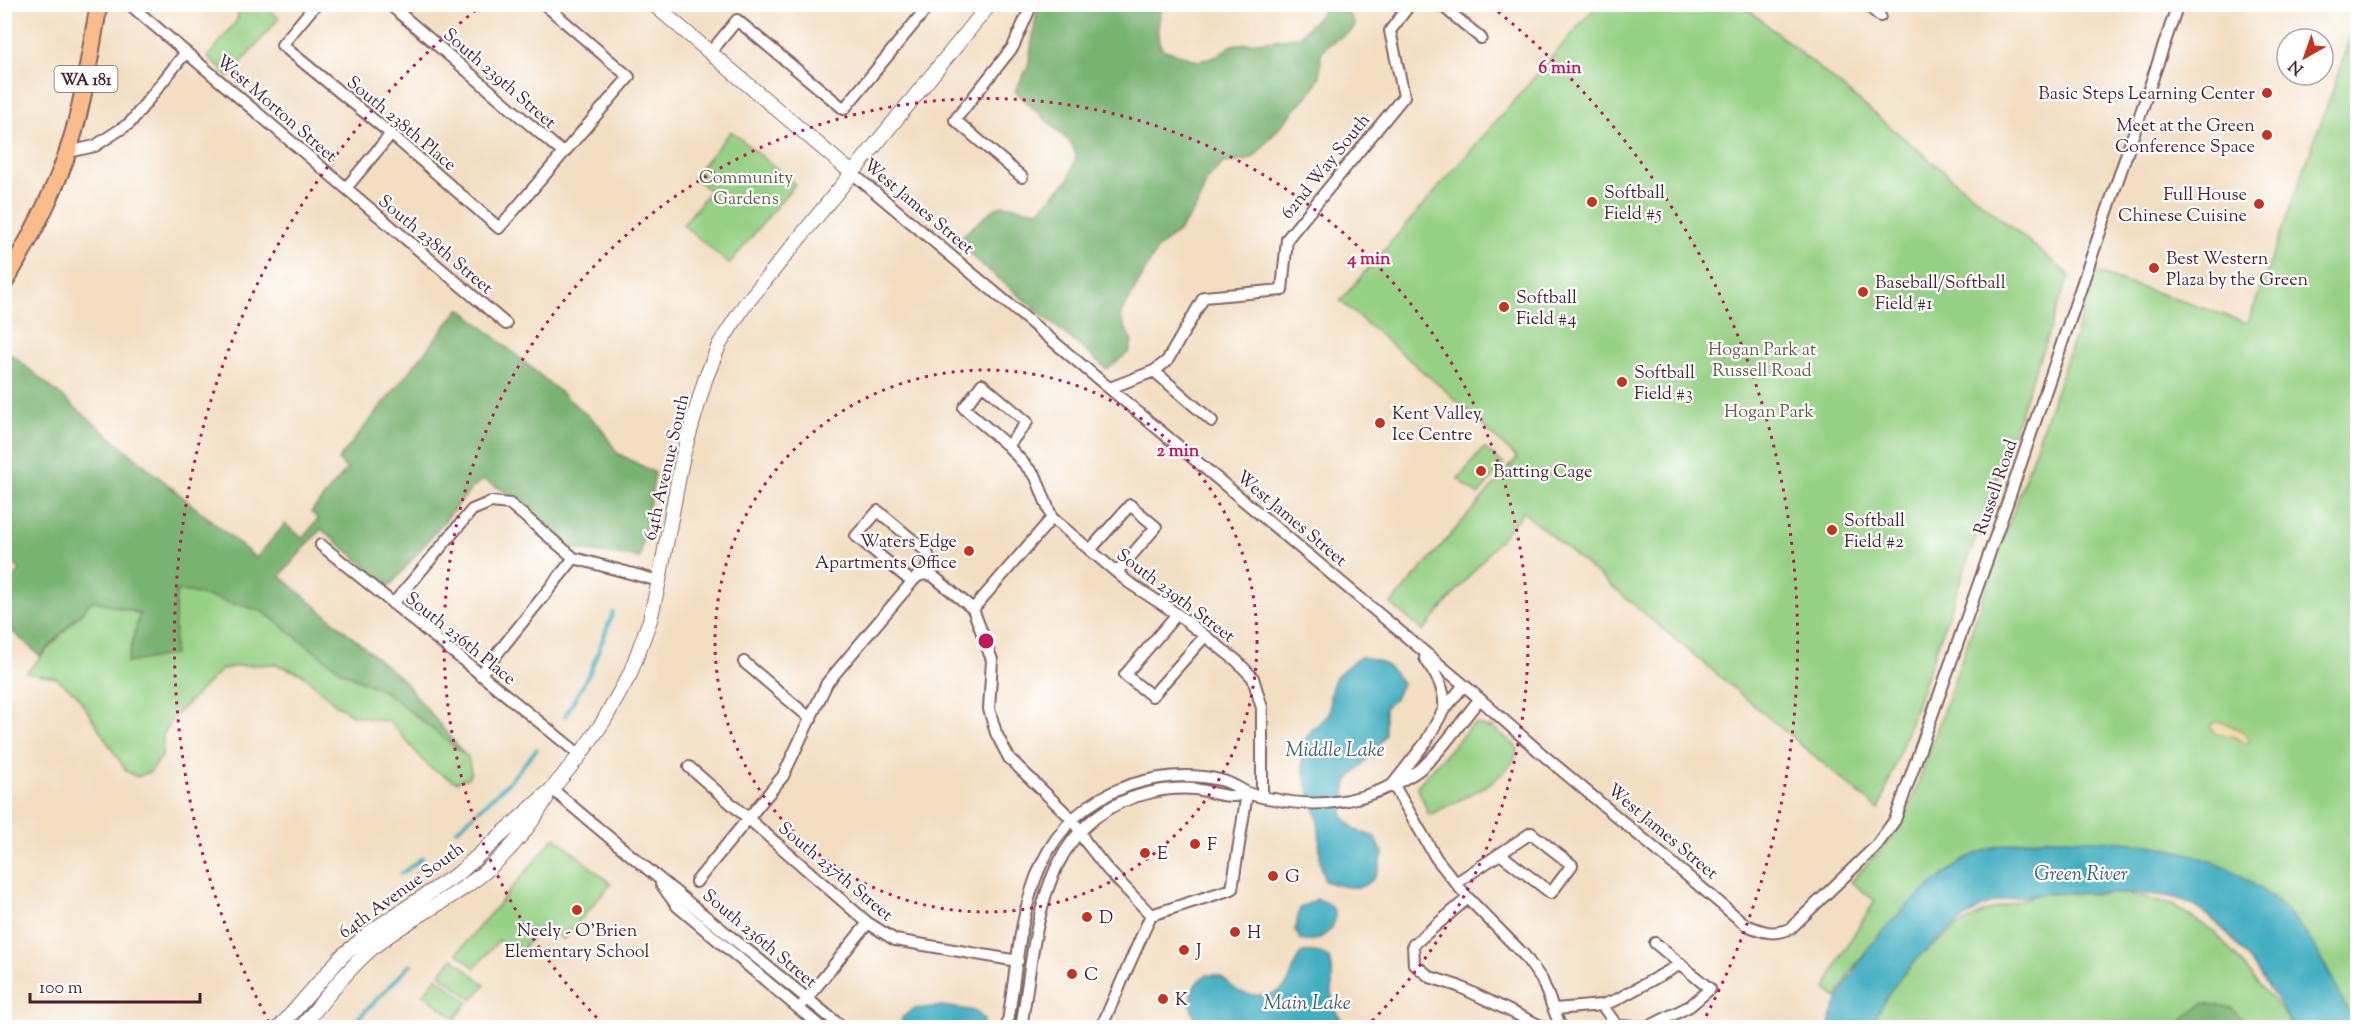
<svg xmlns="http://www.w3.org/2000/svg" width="2362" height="1032" font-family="'Sorts Mill Goudy',serif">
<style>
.green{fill:#97d185;stroke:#707858;stroke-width:1.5}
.forest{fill:#79b372;stroke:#62694e;stroke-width:1.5}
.sand{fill:#eeda9e;stroke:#9c7c64;stroke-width:1.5}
.water{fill:#42aec1;stroke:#466676;stroke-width:1.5}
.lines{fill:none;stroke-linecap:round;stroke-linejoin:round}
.stream{stroke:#42aec1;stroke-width:4}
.minor-casing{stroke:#856260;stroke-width:14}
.tertiary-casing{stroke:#856260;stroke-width:16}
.primary-casing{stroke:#856260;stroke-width:20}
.minor{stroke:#fff;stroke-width:10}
.tertiary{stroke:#fff;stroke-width:14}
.primary{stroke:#fabc8b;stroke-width:16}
.ring{fill:none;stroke:#c2185b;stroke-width:3;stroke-dasharray:3 6}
.poi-dot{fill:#c8321e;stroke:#fff;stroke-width:2}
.labels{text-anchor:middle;stroke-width:4.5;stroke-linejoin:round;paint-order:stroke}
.shield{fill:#fff;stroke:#80626b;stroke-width:1.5}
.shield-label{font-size:16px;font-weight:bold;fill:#4a1f2b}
.street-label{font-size:18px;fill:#4a1f2b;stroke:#fff}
.poi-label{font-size:18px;fill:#4a1f2b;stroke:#fff;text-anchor:start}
.park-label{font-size:18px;fill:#655d4a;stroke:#fff}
.water-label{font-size:20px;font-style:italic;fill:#465f6e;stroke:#fff}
.centre{fill:#c2185b;stroke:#fff;stroke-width:3}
.ring-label{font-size:18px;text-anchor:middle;font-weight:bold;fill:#c2185b;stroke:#fff;stroke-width:4.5;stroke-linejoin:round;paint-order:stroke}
</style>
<rect width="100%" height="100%" fill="#fff"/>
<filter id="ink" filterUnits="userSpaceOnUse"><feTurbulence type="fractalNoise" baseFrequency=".0167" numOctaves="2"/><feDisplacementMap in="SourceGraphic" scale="12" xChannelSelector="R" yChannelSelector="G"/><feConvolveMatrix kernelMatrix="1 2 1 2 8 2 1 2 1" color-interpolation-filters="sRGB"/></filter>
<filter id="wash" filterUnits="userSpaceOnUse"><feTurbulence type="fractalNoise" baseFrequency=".008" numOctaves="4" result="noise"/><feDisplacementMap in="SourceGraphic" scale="24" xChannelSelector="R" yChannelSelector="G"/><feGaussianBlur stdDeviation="1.35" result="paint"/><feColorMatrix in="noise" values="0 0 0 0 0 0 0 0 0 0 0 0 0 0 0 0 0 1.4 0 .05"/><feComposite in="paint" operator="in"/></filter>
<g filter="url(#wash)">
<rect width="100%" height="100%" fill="#f3dec2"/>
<path class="green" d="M1598 4 1743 5 2069 275 1879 810 1523 512 1423 631 1391 604 1517 458 1447 392 1340 301Z
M240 5H263L279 18 229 77 208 57 237 20Z
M2357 8V1027H2351L2173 852 1882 931 1850 972 1837 998 1826 989C1838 956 1856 931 1875 901L1851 882 1897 830 1909 809 2097 273 2248 323 2340 70Z
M731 131 795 184 729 264 683 225 710 191 693 177Z
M1484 448 1504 464 1478 495 1458 479Z
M176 591 191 592 262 611 341 671 387 693 468 757 471 772 468 778 456 782 429 767 390 722 354 716 335 704 302 674 275 664 237 666 221 670 174 717 163 735 162 757 150 772 137 777 126 771 77 695 56 678 26 673 93 600 140 614 127 663Z
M1478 724 1489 729 1491 726 1515 745 1518 749C1514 779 1454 802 1429 815L1417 786 1470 727Z
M555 837 611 884 563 940 544 924 517 955 499 940 475 968 457 953Z
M2043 893 2129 894 2172 905 2214 931 2295 1027 1869 1028 1892 984 1915 960 1957 927 1984 912Z
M453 958 485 985 472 1000 440 974Z
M437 977 468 1002 455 1019 423 994Z"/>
<path class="forest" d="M1043 5H1164C1158 19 1154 35 1162 49L1199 61 1218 55 1232 45 1299 37 1326 8C1341 7 1349 11 1355 25L1352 30 1327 45 1321 53 1320 75 1314 88 1254 157 1245 161 1223 163 1207 180 1197 206 1180 230 1158 248 1120 316 1132 342 1129 352 1107 369 955 242 993 210 1003 205 1038 211 1069 179 1076 156 1072 144 1015 91 1028 67 1037 11Z
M460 308 599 425 617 453 655 473 640 558 574 549 501 489 484 480 472 488 390 586 321 529 280 576 402 679 466 756 387 693 341 671 262 611 191 592 176 591 174 654 127 663 140 613 93 600 40 656 5 625V589L20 570 5 556V349L256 558 285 524 303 538 318 519 311 512 347 469 338 460Z
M2204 1003 2232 1008 2249 1027H2175Z"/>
<path class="sand" d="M2215 722C2226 722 2247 731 2249 742L2244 744C2240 741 2236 736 2231 736 2221 734 2216 738 2210 726Z"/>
<path class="water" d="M1361 657C1383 660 1389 665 1402 683L1395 699 1385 708V735L1377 748 1347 781 1342 815 1355 830 1375 837 1383 853C1381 860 1379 871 1375 877 1363 893 1341 887 1325 881 1317 858 1321 852 1319 831 1318 805 1293 764 1305 740 1310 728 1322 722 1330 713 1328 682 1335 674 1361 657Z
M2037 839C2119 840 2192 839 2261 889 2281 904 2301 924 2314 946 2330 972 2342 1000 2356 1027H2293C2271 989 2232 928 2193 905 2170 892 2135 894 2109 893 2072 893 2032 892 1996 902 1976 908 1962 920 1946 933 1913 960 1888 988 1871 1027H1828C1847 967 1888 918 1938 880 1947 872 1956 864 1967 858 1989 847 2013 842 2037 839Z
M1317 899C1355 909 1326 947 1301 940L1295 930 1300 908Z
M1303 952C1345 948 1328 978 1333 1004 1335 1013 1342 1021 1349 1027H1200C1196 1021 1192 1013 1191 1006 1188 991 1199 972 1216 975 1225 977 1228 983 1234 988 1243 996 1264 997 1275 993 1297 984 1289 964 1303 952Z
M942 1006 976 1011 984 1020V1027H901L902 1018 913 1009Z"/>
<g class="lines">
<path class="stream" d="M565 716 590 672 613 613
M457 830 508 783 537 749
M401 874 422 858
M349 1028 411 964"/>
</g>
</g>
<g filter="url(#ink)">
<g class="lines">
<g class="minor-casing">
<path id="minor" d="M129 4 506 324
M316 4 282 45 391 134 499 228 629 77 544 4
M389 4 563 153
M1440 4 1481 38
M1866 4 1880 16
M710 53 737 20 844 109 930 4
M68 152 95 146 130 123 186 52
M852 173 1464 685 1542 754 1746 925C1763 932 1774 936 1791 928L1876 846 1895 820 2008 501 2178 4
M1022 177 955 120 1013 47 1032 4
M346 188 391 134
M1154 371 1212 421
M1110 388 1154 371 1167 361 1204 297 1282 290 1287 239 1404 96 1390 31 1410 4
M1008 446 1027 422 982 384 964 408 1008 446 1036 477 1052 518 1128 582 1177 614 1237 661 1253 678 1262 708V797
M321 545 580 755
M1090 550 1130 505 1156 527 1117 572
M925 574 929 560 927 552 878 511 856 536 912 582C918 574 923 573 933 576L973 609 992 660 989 709 996 733 1009 758 1073 820 1085 841 1107 869 1151 915
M393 604 472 510 491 502 510 504 574 558 659 581
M973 609 1052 518
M1177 614 1125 675 1152 696 1205 636
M1425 658C1436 675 1446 689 1444 709
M744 662 811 719
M480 675 574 558
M689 767 868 923 895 940 1018 961
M1393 784 1436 858 1468 898 1524 955 1542 980 1561 1028
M1393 784 1426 742 1443 711 1464 685
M552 789C647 871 746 948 843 1028
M696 882 783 776 827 683 912 582
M1456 883 1531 833 1572 865 1551 893 1500 854
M661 884 677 906 822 1028
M1468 898 1413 945 1414 964 1430 977 1458 986 1545 1028
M804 1002 868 923
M1602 1005 1617 1026 1648 1027 1690 1006 1710 989 1655 943
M1555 1009 1602 1005 1616 1000 1681 964
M1007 1028C1023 932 1020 823 1130 785 1159 776 1190 773 1220 780 1233 783 1237 788 1248 793 1256 796 1266 798 1274 799 1323 810 1371 800 1413 774 1436 760 1461 721 1479 700
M1021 1028C1037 934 1037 816 1153 792 1166 789 1180 788 1194 789 1207 790 1221 797 1234 796 1238 796 1243 794 1247 793
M1101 1028 1151 915 1232 889 1247 793"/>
</g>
<g class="tertiary-casing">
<path id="tertiary" d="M653 4 852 173
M279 1028 342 956 373 930 459 873 552 789 580 755 603 722 630 674 650 620 659 581 683 455 705 380 719 345 744 306 990 4
M301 1028C323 1001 345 972 371 949 407 918 453 900 488 869 512 849 531 825 546 799"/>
</g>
<g class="primary-casing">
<path id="primary" d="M4 283C29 241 51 200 67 154 83 108 90 52 99 4"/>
</g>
<use href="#minor" class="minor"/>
<use href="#tertiary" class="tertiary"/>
<use href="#primary" class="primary"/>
</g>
</g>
<g class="ring">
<circle cx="986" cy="641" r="271"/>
<path d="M603 1024A542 542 0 1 1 1369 1024"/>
<path d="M269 1022A812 812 0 0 1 481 6M1491 6A812 812 0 0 1 1703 1022"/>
</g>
<g class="poi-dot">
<circle cx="2267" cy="93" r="6"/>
<circle cx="2267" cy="135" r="6"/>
<circle cx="1592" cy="202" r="6"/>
<circle cx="2259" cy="204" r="6"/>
<circle cx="2154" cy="268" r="6"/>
<circle cx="1863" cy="292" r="6"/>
<circle cx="1504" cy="307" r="6"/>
<circle cx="1622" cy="382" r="6"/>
<circle cx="1380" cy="423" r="6"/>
<circle cx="1481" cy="471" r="6"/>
<circle cx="1832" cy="530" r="6"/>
<circle cx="969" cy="551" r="6"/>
<circle cx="1195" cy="844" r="6"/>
<circle cx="1145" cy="853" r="6"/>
<circle cx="1273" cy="876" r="6"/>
<circle cx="577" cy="910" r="6"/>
<circle cx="1087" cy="917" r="6"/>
<circle cx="1235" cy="932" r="6"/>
<circle cx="1184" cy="950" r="6"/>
<circle cx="1072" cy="974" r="6"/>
<circle cx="1163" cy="999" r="6"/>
</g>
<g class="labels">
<rect class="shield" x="54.5" y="66" width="63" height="26" rx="4.5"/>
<g class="shield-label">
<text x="86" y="85">WA 181</text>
</g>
<g class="street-label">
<text transform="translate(500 78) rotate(41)" y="6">South 239th Street</text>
<text transform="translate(277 108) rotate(41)" y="6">West Morton Street</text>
<text transform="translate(402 123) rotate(40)" y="6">South 238th Place</text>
<text transform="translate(1325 166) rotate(-51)" y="6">62nd Way South</text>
<text transform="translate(919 206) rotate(40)" y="6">West James Street</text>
<text transform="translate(436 244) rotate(40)" y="6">South 238th Street</text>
<text transform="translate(666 467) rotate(-77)" y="6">64th Avenue South</text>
<text transform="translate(1995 487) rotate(-71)" y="6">Russell Road</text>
<text transform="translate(1292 518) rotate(40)" y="6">West James Street</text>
<text transform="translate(1176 595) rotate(37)" y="6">South 239th Street</text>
<text transform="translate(461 638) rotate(39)" y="6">South 236th Place</text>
<text transform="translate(1663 831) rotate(40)" y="6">West James Street</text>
<text transform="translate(836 871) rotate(40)" y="6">South 237th Street</text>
<text transform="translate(401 890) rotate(-36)" y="6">64th Avenue South</text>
<text transform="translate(760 938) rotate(40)" y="6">South 236th Street</text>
</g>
<g class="poi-label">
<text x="2255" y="99" text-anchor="end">Basic Steps Learning Center</text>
<text x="2255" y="131" text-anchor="end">Meet at the Green<tspan x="2255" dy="21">Conference Space</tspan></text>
<text x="1604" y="198">Softball<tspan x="1604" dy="21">Field #5</tspan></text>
<text x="2247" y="200" text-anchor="end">Full House<tspan x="2247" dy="21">Chinese Cuisine</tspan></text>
<text x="2166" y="264">Best Western<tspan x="2166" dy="21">Plaza by the Green</tspan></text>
<text x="1875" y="288">Baseball/Softball<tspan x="1875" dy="21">Field #1</tspan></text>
<text x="1516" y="303">Softball<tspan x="1516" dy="21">Field #4</tspan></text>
<text x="1634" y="378">Softball<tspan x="1634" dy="21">Field #3</tspan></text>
<text x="1392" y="419">Kent Valley<tspan x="1392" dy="21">Ice Centre</tspan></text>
<text x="1493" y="477">Batting Cage</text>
<text x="1844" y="526">Softball<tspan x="1844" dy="21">Field #2</tspan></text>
<text x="957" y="547" text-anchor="end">Waters Edge<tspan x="957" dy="21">Apartments Office</tspan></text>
<text x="1207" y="850">F</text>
<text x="1157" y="859">E</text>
<text x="1285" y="882">G</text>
<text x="1099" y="923">D</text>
<text x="577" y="936" text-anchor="middle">Neely - O'Brien<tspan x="577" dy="21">Elementary School</tspan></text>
<text x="1247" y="938">H</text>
<text x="1196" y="956">J</text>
<text x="1084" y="980">C</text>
<text x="1175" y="1005">K</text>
</g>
<g class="park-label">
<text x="746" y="183">Community<tspan x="746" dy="21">Gardens</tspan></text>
<text x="1762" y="355">Hogan Park at<tspan x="1762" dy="21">Russell Road</tspan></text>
<text x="1769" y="417">Hogan Park</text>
</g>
<g class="water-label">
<text x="1335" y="756">Middle Lake</text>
<text x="2081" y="880">Green River</text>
<text x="1307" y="1009">Main Lake</text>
</g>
</g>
<circle cx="986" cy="641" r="9" class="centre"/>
<g class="ring-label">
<text x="1560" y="73">6 min</text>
<text x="1369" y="264">4 min</text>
<text x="1178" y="456">2 min</text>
</g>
<rect width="2362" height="1032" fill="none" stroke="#fff" stroke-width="24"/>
<g transform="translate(2305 57) rotate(220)"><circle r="28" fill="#ffffff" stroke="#b7a5aa" stroke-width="1.5"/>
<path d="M0-4.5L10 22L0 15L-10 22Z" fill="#c8321e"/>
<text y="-9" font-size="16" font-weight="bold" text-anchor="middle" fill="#4a1f2b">N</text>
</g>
<path d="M30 993v9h170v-9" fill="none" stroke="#4a1f2b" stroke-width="3"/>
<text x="39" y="993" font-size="18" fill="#4a1f2b" stroke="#ffffff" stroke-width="4.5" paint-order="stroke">100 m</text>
</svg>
